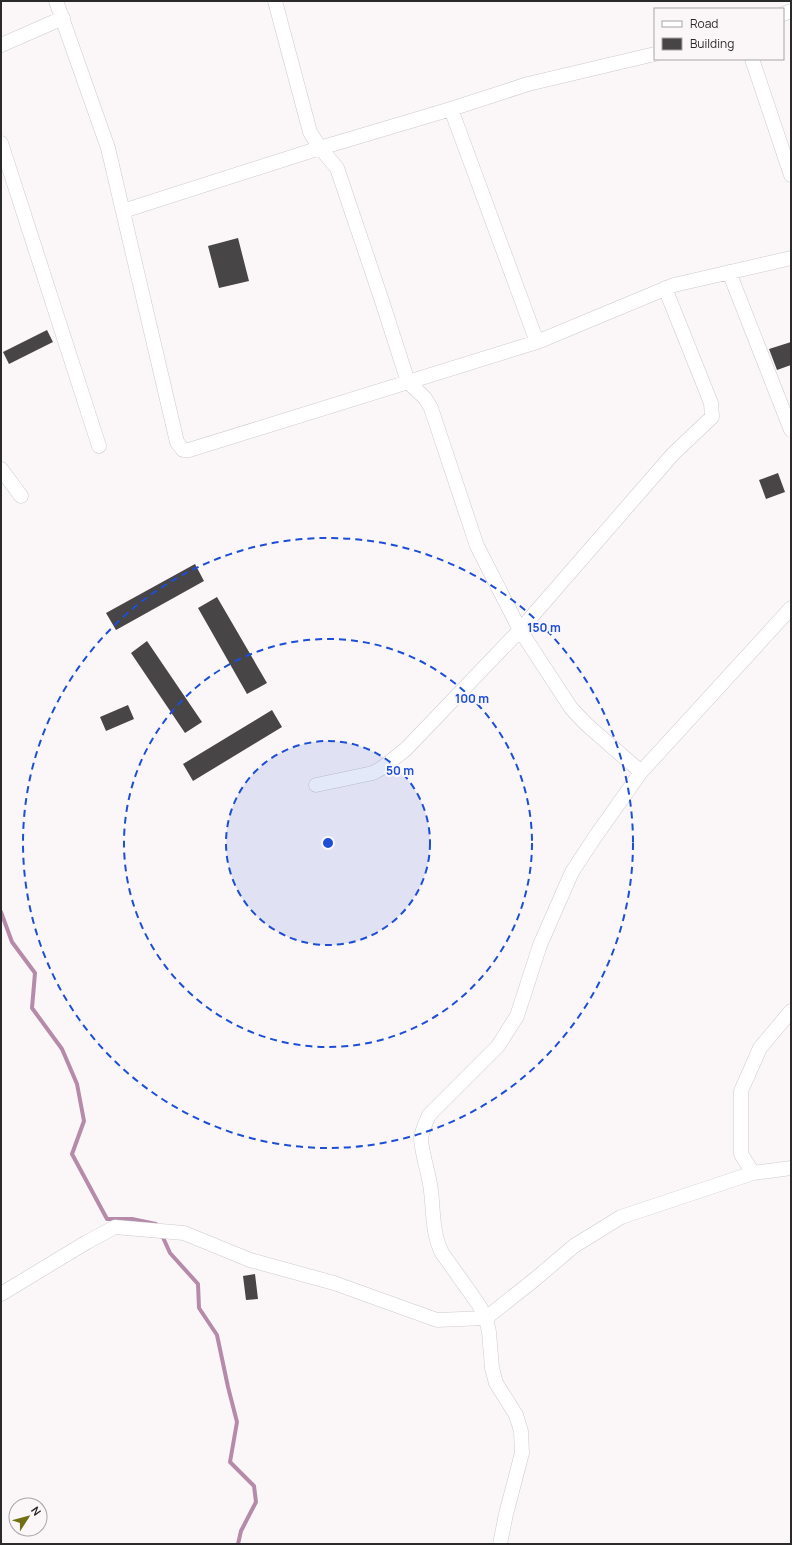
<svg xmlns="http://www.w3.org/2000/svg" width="792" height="1545" font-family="Manrope,sans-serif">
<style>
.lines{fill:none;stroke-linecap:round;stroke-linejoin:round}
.stream{stroke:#b68ba9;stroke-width:4}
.building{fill:#484547}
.minor-casing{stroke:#cecbcd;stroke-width:15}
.minor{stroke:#fff;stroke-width:14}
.ring{fill:none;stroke:#1d4ed8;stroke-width:2;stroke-dasharray:7 5}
.centre{fill:#1d4ed8;stroke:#fbf7f9;stroke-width:2}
.ring-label{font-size:12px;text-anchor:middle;font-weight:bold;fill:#1d4ed8;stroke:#fbf7f9;stroke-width:4;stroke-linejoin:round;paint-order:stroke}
</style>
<rect width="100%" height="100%" fill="#fbf7f9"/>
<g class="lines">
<path class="stream" d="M1 912 12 942 35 973 32 1008 62 1049 77 1084 84 1121 72 1154 107 1219H132L156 1224 158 1227
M161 1233 170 1253 198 1284 199 1308 217 1335 228 1387 237 1422 230 1462 254 1486 256 1502 241 1531 238 1544"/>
</g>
<path class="building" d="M238 238 249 281 219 288 208 246Z
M47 330 53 342 9 364 3 352Z
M791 342V365L777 370 769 349Z
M778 473 785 492 766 499 759 480Z
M195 564 204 581 116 630 106 613Z
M217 597 267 683 247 694 198 608Z
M147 641 202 722 185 733 131 653Z
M128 705 134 719 106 731 100 717Z
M272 710 282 727 193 781 183 764Z
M255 1274 258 1299 246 1300 243 1276Z"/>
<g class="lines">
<g class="minor-casing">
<path id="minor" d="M56 1 108 148 177 442 183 450H189L537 342 674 285 791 258
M275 1 310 132 320 148 337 168 382 301 408 382 425 398 431 408 477 546 520 630 571 708 586 724 641 772
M783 14 791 11
M1 45 63 18
M752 59 791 175
M451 109 537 342
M1 143 99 446
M123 211 320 148 451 109 528 84 655 54
M729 272 791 430
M1 469 21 496
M316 785 373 773 382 768 406 749 520 630 673 454 712 417 711 403 665 288
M791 1011 760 1048 741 1091V1154L753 1173 791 1168
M1 1294 87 1242 115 1227 184 1233 250 1260 334 1283 437 1320 486 1318 534 1280 574 1246 621 1217 753 1173
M500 1544 506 1514 522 1453 521 1431 516 1415 496 1383 492 1368 489 1332 486 1318 479 1305 442 1253C431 1231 434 1207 430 1184 428 1172 421 1149 421 1138 422 1130 426 1123 429 1115L498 1046 517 1016 540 945 572 872 595 837 641 772 791 608"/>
</g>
<use href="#minor" class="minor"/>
</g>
<circle cx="328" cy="843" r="102" fill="#1d4ed8" fill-opacity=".12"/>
<g class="ring">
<circle cx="328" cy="843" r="102"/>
<circle cx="328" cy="843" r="204"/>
<circle cx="328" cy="843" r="305"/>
</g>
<circle cx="328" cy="843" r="6" class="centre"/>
<g class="ring-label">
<text x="544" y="632">150 m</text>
<text x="472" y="703">100 m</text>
<text x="400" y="775">50 m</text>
</g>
<rect width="792" height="1545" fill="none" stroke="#2b2a2a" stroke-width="4"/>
<rect x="654" y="8" width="130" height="52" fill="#fbf7f9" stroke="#a8a5a6"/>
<rect x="662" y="21" width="20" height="6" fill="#ffffff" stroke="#a8a5a6"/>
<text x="690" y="28" font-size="12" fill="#2b2a2a">Road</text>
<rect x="662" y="38" width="20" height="12" fill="#484547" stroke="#a8a5a6"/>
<text x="690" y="48" font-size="12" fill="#2b2a2a">Building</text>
<g transform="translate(28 1517) rotate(54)"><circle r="19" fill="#fbf7f9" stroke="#a8a5a6"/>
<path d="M0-3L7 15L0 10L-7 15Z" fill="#717013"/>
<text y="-6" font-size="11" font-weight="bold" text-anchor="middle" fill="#2b2a2a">N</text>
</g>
</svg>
